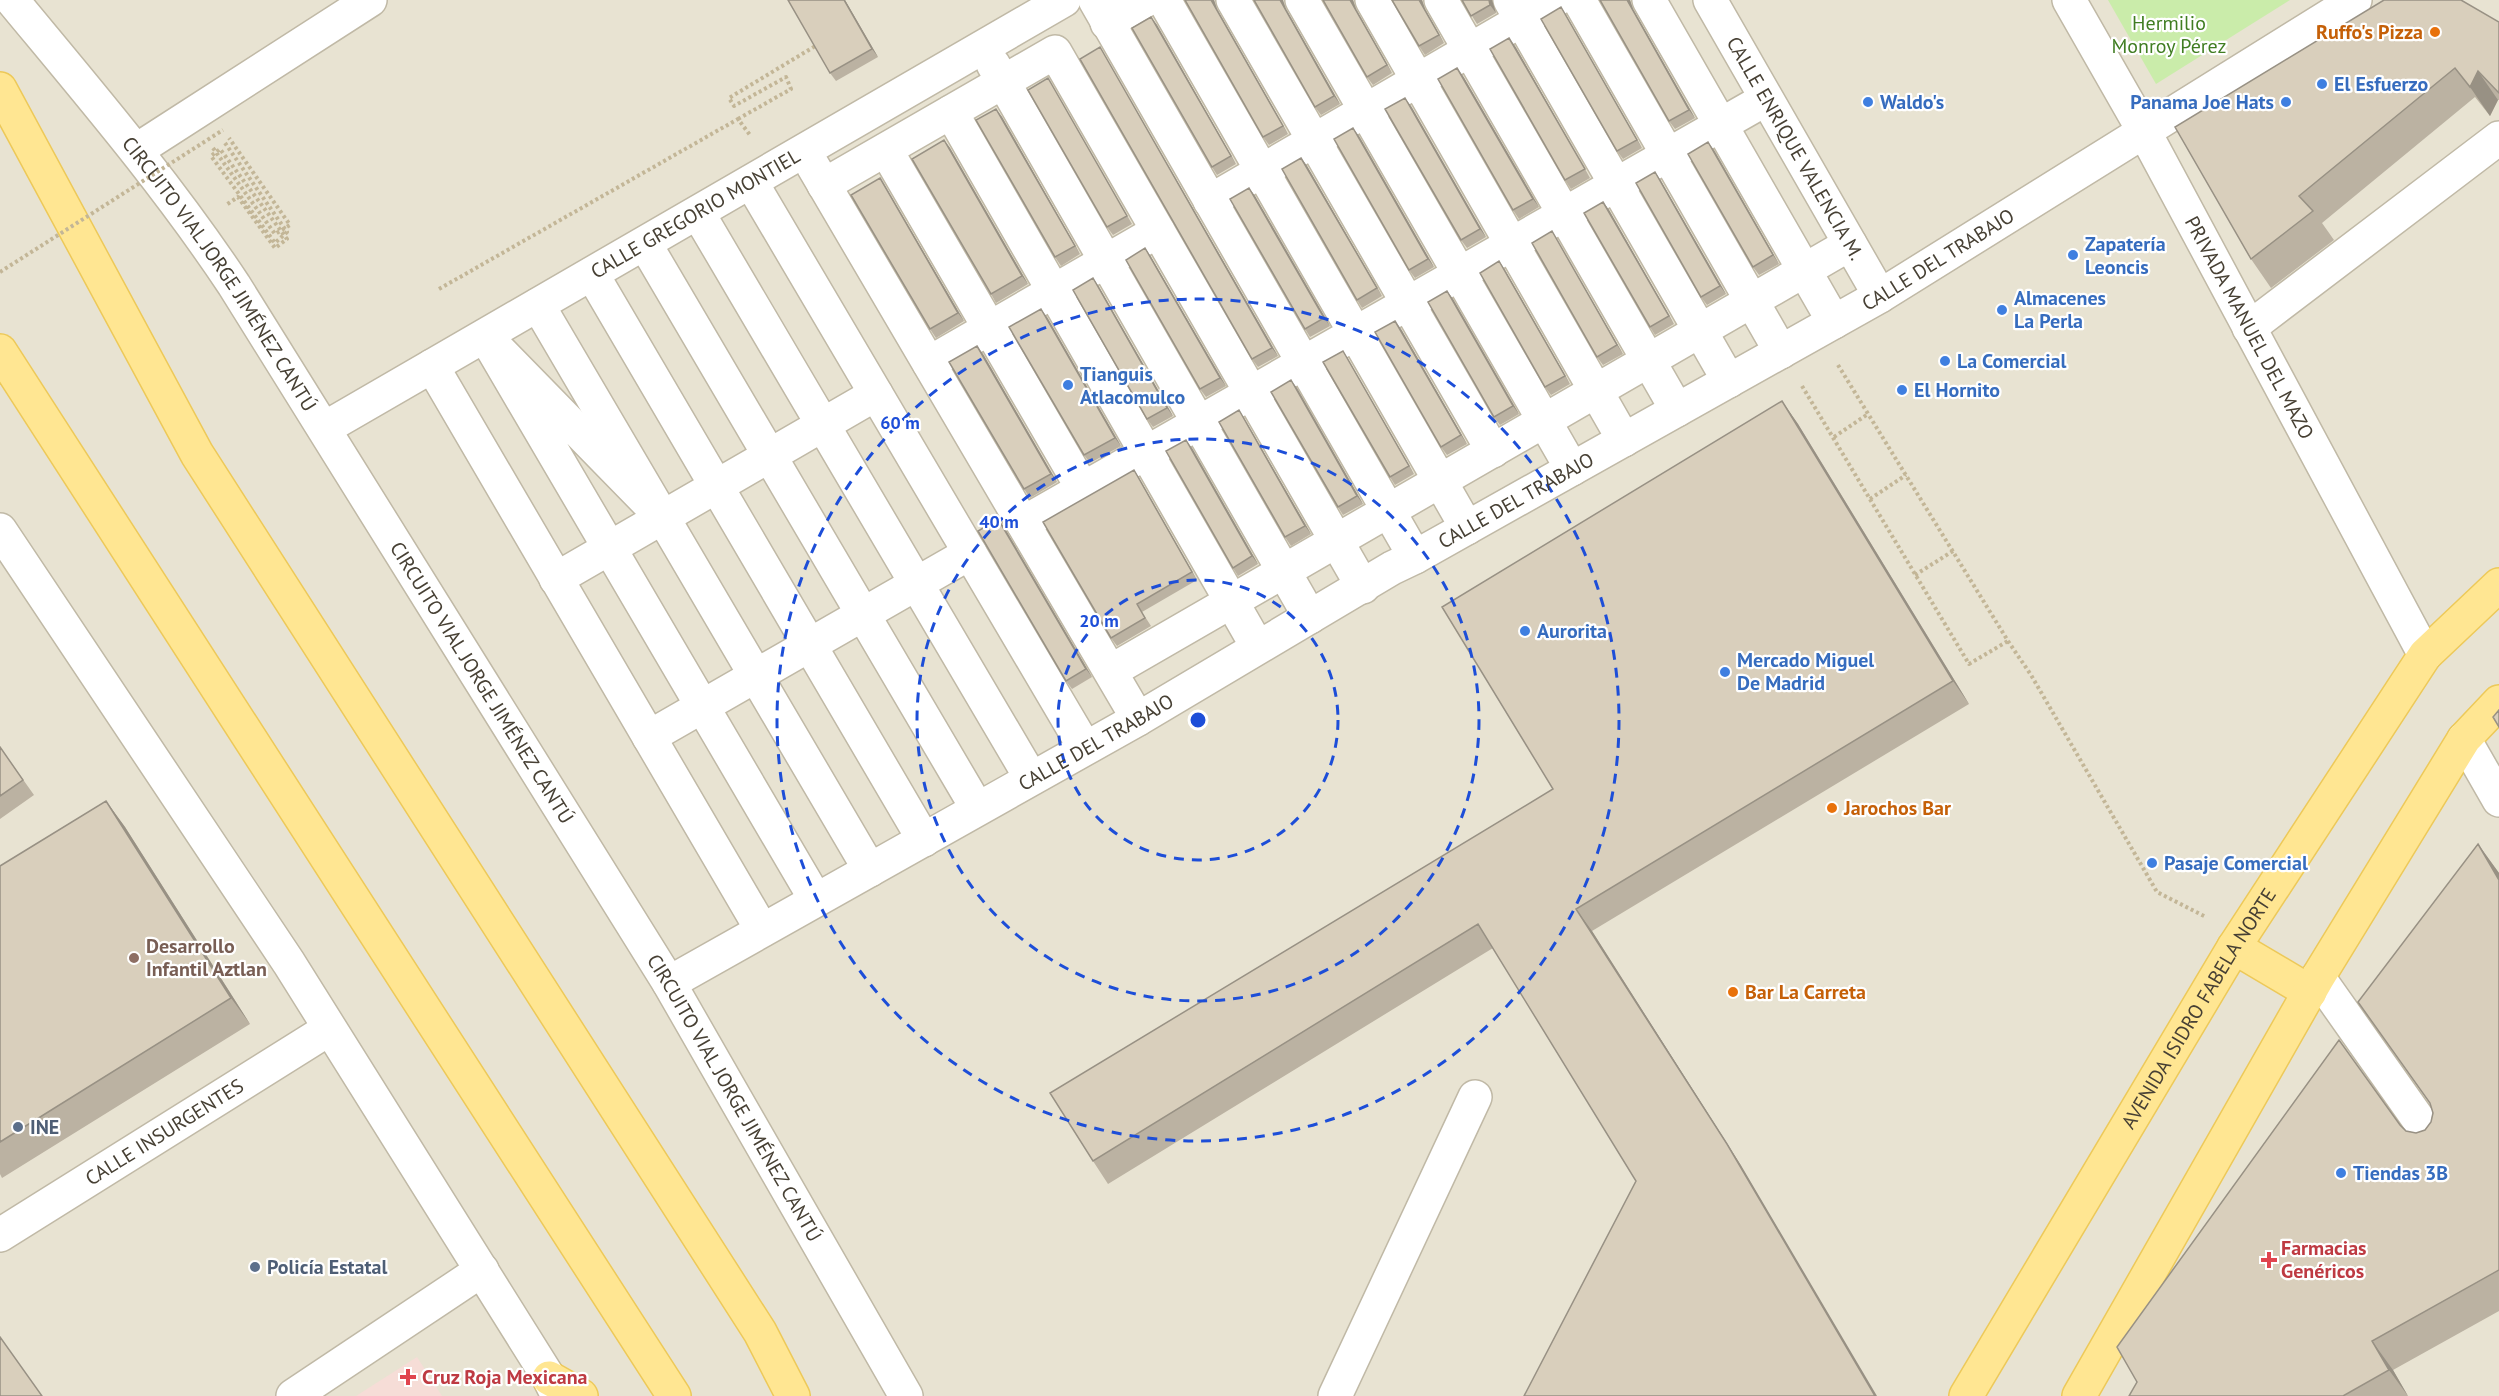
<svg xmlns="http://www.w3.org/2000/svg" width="2499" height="1396" font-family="'PT Sans',sans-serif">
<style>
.residential{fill:#e8e3d2}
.medical{fill:#f6ddd7}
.green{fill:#caecaa}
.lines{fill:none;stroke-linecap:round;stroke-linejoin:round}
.minor-casing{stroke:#c0b9a6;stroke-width:36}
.major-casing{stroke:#edc959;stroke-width:36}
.path{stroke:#c3b697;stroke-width:4;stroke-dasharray:3 3;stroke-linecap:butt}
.minor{stroke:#fff;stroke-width:33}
.major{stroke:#ffe692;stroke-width:33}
.path-bridge{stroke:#c3b697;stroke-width:4;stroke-dasharray:3 3;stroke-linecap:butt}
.wall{fill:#bbb2a2}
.shaded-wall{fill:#989184}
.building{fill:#d9cfbc;stroke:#989184;stroke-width:1.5}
.ring{fill:none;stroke:#1d4ed8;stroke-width:3;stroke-dasharray:10 8}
.food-dot{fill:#e8710a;stroke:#fff;stroke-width:2}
.shop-dot{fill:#3f7fe0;stroke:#fff;stroke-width:2}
.education-dot{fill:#8d6e63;stroke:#fff;stroke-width:2}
.service-dot{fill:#5c6f8a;stroke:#fff;stroke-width:2}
.health-dot{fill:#e0444e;stroke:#fff;stroke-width:2}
.labels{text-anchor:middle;stroke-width:4.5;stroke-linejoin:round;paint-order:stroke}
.park-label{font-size:20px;fill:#407d22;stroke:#fff}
.food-label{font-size:20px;font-weight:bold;fill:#c56008;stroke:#fff;text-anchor:start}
.shop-label{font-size:20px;font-weight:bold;fill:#366cbe;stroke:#fff;text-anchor:start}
.street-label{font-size:20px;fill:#474034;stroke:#fff}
.education-label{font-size:20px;font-weight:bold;fill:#785e54;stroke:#fff;text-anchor:start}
.service-label{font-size:20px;font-weight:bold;fill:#4e5e75;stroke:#fff;text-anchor:start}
.health-label{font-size:20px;font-weight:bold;fill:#be3a42;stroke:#fff;text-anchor:start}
.centre{fill:#1d4ed8;stroke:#fff;stroke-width:3}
.ring-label{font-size:18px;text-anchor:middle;font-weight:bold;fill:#1d4ed8;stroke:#fff;stroke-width:4.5;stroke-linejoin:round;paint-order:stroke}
</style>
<rect width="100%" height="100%" fill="#f4f0e5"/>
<path class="residential" d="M0 0H2499V1396H0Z"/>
<path class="medical" d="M417 1357 442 1396H356Z"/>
<path class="green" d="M2108 0H2290L2156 84Z"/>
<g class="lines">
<g class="minor-casing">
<g id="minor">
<path id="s1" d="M12 0C89 93 167 184 234 285L669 983 906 1396"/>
<path d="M1095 0 1415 557"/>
<path d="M1164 0 1467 528"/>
<path d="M1233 0 1493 451"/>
<path d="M1302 0 1572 469"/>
<path d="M1372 0 1624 440"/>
<path d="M1441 0 1677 410"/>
<path d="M1510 0 1729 381"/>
<path d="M1579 0 1781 352"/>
<path d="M1649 0 1834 322"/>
<path id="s2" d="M1710 0 1880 296"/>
<path id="s3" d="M2069 0 2145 133 2425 655"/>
<path d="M1107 23 1146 0"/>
<path d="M993 64 1310 617"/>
<path d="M951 112 1257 646"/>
<path d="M137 150 370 0"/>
<path d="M886 150 1083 489"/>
<path d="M813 166 1138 719"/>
<path d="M751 182 1085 748"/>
<path d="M824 185 1055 52 1363 587"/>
<path d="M1210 201 1556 0"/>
<path d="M698 213 1031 778"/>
<path d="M645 244 977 808"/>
<path d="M592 274 924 840"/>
<path d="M538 305 870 870"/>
<path d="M2249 328 2499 138"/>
<path d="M929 363 1158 231"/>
<path d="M432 366 762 930"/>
<path id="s4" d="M325 428 1064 0"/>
<path d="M663 518 485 336 816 900"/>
<path d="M1023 523 1766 99"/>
<path d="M0 530 289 963 549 1378 558 1396"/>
<path d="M556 579 876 394"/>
<path d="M1111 671 1850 244"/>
<path d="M649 737 970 553"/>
<path d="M2464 739 2499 800"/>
<path d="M2318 977 2435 1143"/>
<path id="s5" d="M669 983 1138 719 1392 568 1415 557 1880 296 2355 0"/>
<path id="s6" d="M0 1235 329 1029"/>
<path d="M293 1396 482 1270"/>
<path d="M1335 1396 1475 1097"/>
</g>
</g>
<g class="major-casing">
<g id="major">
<path d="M0 89 197 454 760 1332 793 1396"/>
<path d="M0 351 674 1396"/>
<path d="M2234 947 2310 992"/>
<path d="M549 1378 581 1396"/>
<path id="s7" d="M1966 1396 2234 947 2425 655 2499 585"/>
<path d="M2079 1396 2318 977 2464 739 2499 702"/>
</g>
</g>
<path class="path" d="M738 119 791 89 786 77 734 106 729 98 817 45
M225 143 287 232 275 243 211 156 220 149 287 239 275 248 238 197 226 205
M213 148 275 234 290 225 229 138
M439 289 738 119 750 135
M1838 365 2008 641 2031 675 2157 892 2206 917
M1802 386 1969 664 2008 641
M1834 437 1868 414
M1870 499 1906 475
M1915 575 1953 551"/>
<use href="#minor" class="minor"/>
<use href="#major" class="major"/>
<path class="path-bridge" d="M0 272 223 130"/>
</g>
<path class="wall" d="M845 0 878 57 836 81 830 73Z
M1185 0H1214L1217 9 1288 134 1269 145 1263 137Z
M1323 0H1353L1356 9 1392 73 1373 85 1367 77Z
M1392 0H1422L1425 9 1444 43 1425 55 1419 46Z
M1462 0H1492L1496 13 1477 24Z
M1600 0H1630L1633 9 1695 118 1675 129 1669 121Z
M1286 9 1340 104 1321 115 1315 107Z
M1566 15 1642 148 1623 159 1617 151Z
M1151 17 1157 25 1236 164 1217 175 1212 167Z
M2499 22V100H2498L2490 116 2475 97 2322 223 2334 240 2271 288 2251 259 2175 127Z
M1515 46 1590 178 1571 189 1565 180Z
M1105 56 1278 356 1258 367 1252 359Z
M1463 76 1539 207 1519 219 1513 210Z
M1053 87 1132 224 1113 235 1107 227Z
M1411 106 1486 237 1467 248 1461 240Z
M996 109 1002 117 1080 254 1061 266 1055 257Z
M1359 136 1434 267 1415 278 1409 270Z
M944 140 950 148 1028 284 996 303 991 294Z
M1714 150 1779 264 1759 275 1753 267Z
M1301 158 1307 166 1382 296 1362 308 1357 300Z
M1655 172 1661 181 1726 294 1707 305 1701 297Z
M880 178 885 186 964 321 936 338 930 329Z
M1249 188 1255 196 1330 326 1310 337 1305 329Z
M1603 202 1609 210 1674 324 1655 335 1650 327Z
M1552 231 1557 240 1623 354 1603 365 1597 357Z
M1145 248 1151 257 1226 386 1206 397 1200 389Z
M1499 261 1505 270 1570 384 1551 395 1545 387Z
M1093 278 1099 287 1173 416 1153 427 1147 419Z
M1447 291 1453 299 1519 414 1500 425 1494 417Z
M1047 317 1121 446 1090 463 1084 455Z
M1401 329 1467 444 1447 455 1441 447Z
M983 354 1057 482 1030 498 1024 489Z
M1348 359 1414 474 1395 485 1390 477Z
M1297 388 1363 504 1343 515 1338 507Z
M1782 401 1798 424 1969 704 1592 931 1742 1167 1493 948 1108 1184 1093 1161 1553 789Z
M1244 418 1311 534 1291 546 1285 537Z
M1192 448 1258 564 1238 576 1233 568Z
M1134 470 1139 478 1197 580 1142 612 1151 626 1117 646 1111 638Z
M1004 527 1092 677 1072 689 1066 681Z
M0 747 34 795 0 819Z
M106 801 125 827 250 1024 2 1178 0 1174V866Z
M2478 844 2499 873V1311L2393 1370 2408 1396H2129L2400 1125 2406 1131 2416 1133 2425 1130 2431 1122Z"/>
<path class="shaded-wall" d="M844 0H845L878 57 872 49Z
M1211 0H1214L1217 9 1288 134 1283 126Z
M1280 0H1283L1286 9 1340 104 1334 96Z
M1350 0H1353L1356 9 1392 73 1387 65Z
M1419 0H1422L1425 9 1444 43 1439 35Z
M1489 0H1492L1496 13 1490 5Z
M1627 0H1630L1633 9 1695 118 1689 110Z
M1561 7 1566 15 1642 148 1637 140Z
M1151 17 1157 25 1236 164 1231 156Z
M1509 38 1515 46 1590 178 1585 169Z
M1100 47 1105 56 1278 356 1272 348Z
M1457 68 1463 76 1539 207 1533 199Z
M2478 71 2498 100 2490 116 2470 87Z
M1405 98 1411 106 1486 237 1480 229Z
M996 109 1002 117 1080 254 1075 246Z
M1353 128 1359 136 1434 267 1428 259Z
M944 140 950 148 1028 284 1022 276Z
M1708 142 1714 150 1779 264 1773 255Z
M1301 158 1307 166 1382 296 1377 288Z
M1655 172 1661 181 1726 294 1720 286Z
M880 178 885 186 964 321 958 313Z
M1249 188 1255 196 1330 326 1324 318Z
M1603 202 1609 210 1674 324 1669 316Z
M1552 231 1557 240 1623 354 1617 345Z
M1145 248 1151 257 1226 386 1220 378Z
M1499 261 1505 270 1570 384 1565 376Z
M1093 278 1099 287 1173 416 1167 408Z
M1447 291 1453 299 1519 414 1513 406Z
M1041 309 1047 317 1121 446 1115 438Z
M1395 321 1401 329 1467 444 1461 435Z
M977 346 983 354 1057 482 1051 474Z
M1343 351 1348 359 1414 474 1409 466Z
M1291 380 1297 388 1363 504 1357 496Z
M1782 401 1798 424 1969 704 1953 681Z
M1239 410 1244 418 1311 534 1305 526Z
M1186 440 1192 448 1258 564 1252 556Z
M1134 470 1139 478 1197 580 1192 572Z
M998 519 1004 527 1092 677 1086 669Z
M106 801 125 827 250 1024 231 998Z
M2478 844 2499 873V880Z
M1576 909 1592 931 1742 1167 1877 1396H1875Z
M2372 1341 2393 1370 2408 1396 2389 1370Z"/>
<path class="building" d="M788 0H844L872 49 830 73Z
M1185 0H1211L1283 126 1263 137Z
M1254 0H1280L1334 96 1315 107Z
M1323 0H1350L1387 65 1367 77Z
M1392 0H1419L1439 35 1419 46Z
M1462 0H1489L1490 5 1471 16Z
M1600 0H1627L1689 110 1669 121Z
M2384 0H2461L2499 22V93L2478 71 2470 87 2455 68 2299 196 2313 211 2251 259 2175 127Z
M1561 7 1637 140 1617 151 1541 19Z
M1151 17 1231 156 1212 167 1132 28Z
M1509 38 1585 169 1565 180 1490 49Z
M1100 47 1272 348 1252 359 1080 59Z
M1457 68 1533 199 1513 210 1438 79Z
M1048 78 1127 216 1107 227 1028 90Z
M1405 98 1480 229 1461 240 1385 109Z
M996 109 1075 246 1055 257 976 120Z
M1353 128 1428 259 1409 270 1334 139Z
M944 140 1022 276 991 294 912 159Z
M1708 142 1773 255 1753 267 1688 154Z
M1301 158 1377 288 1357 300 1282 169Z
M1655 172 1720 286 1701 297 1636 183Z
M880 178 958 313 930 329 851 195Z
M1249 188 1324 318 1305 329 1230 199Z
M1603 202 1669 316 1650 327 1584 213Z
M1552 231 1617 345 1597 357 1532 243Z
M1145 248 1220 378 1200 389 1126 260Z
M1499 261 1565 376 1545 387 1480 273Z
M1093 278 1167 408 1147 419 1073 290Z
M1447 291 1513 406 1494 417 1428 302Z
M1041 309 1115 438 1084 455 1009 327Z
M1395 321 1461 435 1441 447 1375 332Z
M977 346 1051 474 1024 489 949 362Z
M1343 351 1409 466 1390 477 1323 362Z
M1291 380 1357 496 1338 507 1271 392Z
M1782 401 1953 681 1576 909 1727 1144 1875 1396H1524L1636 1181 1478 924 1093 1161 1050 1093 1553 789 1442 607Z
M1239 410 1305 526 1285 537 1219 422Z
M1186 440 1252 556 1233 568 1166 451Z
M1134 470 1192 572 1137 604 1145 618 1111 638 1043 522Z
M998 519 1086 669 1066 681 978 531Z
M2499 710V727L2493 717Z
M0 747 23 780 0 796Z
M106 801 231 998 0 1142V866Z
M2478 844 2499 880V1270L2372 1341 2389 1370 2343 1396H2129L2137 1382 2117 1347 2339 1040 2400 1125 2406 1131 2416 1133 2425 1130 2431 1122 2433 1113 2430 1103 2358 1002Z
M0 1337 42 1396H0Z"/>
<g class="ring">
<circle cx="1198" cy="720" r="140"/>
<circle cx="1198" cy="720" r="281"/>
<circle cx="1198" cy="720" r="421"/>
</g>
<g class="food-dot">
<circle cx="2435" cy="32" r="6"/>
<circle cx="1832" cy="808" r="6"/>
<circle cx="1733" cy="992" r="6"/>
</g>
<g class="shop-dot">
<circle cx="2322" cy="84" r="6"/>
<circle cx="1868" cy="102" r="6"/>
<circle cx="2286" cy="102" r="6"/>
<circle cx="2073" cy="255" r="6"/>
<circle cx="2002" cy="310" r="6"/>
<circle cx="1945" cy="361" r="6"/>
<circle cx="1068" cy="385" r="6"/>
<circle cx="1902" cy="390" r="6"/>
<circle cx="1525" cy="631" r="6"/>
<circle cx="1725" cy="672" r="6"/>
<circle cx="2152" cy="863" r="6"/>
<circle cx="2341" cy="1173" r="6"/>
</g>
<circle class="education-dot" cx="134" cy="958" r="6"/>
<g class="service-dot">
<circle cx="18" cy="1127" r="6"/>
<circle cx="255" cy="1267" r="6"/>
</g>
<g class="health-dot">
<path d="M2266 1251h6v6h6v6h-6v6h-6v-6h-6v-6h6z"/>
<path d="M405 1368h6v6h6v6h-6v6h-6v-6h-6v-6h6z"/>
</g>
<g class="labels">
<g class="park-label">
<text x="2169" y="30">Hermilio<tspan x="2169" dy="23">Monroy Pérez</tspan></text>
</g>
<g class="food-label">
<text x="2423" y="39" text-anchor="end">Ruffo's Pizza</text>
<text x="1844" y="815">Jarochos Bar</text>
<text x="1745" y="999">Bar La Carreta</text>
</g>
<g class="shop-label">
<text x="2334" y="91">El Esfuerzo</text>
<text x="1880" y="109">Waldo's</text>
<text x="2274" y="109" text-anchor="end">Panama Joe Hats</text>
<text x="2085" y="251">Zapatería<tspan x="2085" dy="23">Leoncis</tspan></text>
<text x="2014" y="305">Almacenes<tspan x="2014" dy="23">La Perla</tspan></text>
<text x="1957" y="368">La Comercial</text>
<text x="1080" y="381">Tianguis<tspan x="1080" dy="23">Atlacomulco</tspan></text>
<text x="1914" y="397">El Hornito</text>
<text x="1537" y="638">Aurorita</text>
<text x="1737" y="667">Mercado Miguel<tspan x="1737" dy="23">De Madrid</tspan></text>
<text x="2164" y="870">Pasaje Comercial</text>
<text x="2353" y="1180">Tiendas 3B</text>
</g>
<g class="street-label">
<text dy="7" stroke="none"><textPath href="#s2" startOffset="171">CALLE ENRIQUE VALENCIA M.</textPath></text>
<text dy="7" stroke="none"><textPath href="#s4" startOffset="428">CALLE GREGORIO MONTIEL</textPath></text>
<text dy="7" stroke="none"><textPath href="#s5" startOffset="1461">CALLE DEL TRABAJO</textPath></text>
<text dy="7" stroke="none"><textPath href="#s1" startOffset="344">CIRCUITO VIAL JORGE JIMÉNEZ CANTÚ</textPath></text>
<text dy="7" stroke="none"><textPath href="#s3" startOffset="374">PRIVADA MANUEL DEL MAZO</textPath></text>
<text dy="7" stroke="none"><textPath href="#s5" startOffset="975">CALLE DEL TRABAJO</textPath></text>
<text dy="7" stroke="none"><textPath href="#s1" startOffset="830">CIRCUITO VIAL JORGE JIMÉNEZ CANTÚ</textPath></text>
<text dy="7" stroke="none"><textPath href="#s5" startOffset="490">CALLE DEL TRABAJO</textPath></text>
<text dy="7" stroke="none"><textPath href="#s7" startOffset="452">AVENIDA ISIDRO FABELA NORTE</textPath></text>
<text dy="7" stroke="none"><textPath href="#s1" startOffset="1316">CIRCUITO VIAL JORGE JIMÉNEZ CANTÚ</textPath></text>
<text dy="7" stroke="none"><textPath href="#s6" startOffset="194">CALLE INSURGENTES</textPath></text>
</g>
<g class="education-label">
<text x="146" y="953">Desarrollo<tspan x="146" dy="23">Infantil Aztlan</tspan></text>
</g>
<g class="service-label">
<text x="30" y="1134">INE</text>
<text x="267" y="1274">Policía Estatal</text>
</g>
<g class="health-label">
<text x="2281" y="1255">Farmacias<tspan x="2281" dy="23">Genéricos</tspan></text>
<text x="422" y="1384">Cruz Roja Mexicana</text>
</g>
</g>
<circle cx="1198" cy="720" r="9" class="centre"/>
<g class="ring-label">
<text x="900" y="429">60 m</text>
<text x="999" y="528">40 m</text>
<text x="1099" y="627">20 m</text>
</g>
</svg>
